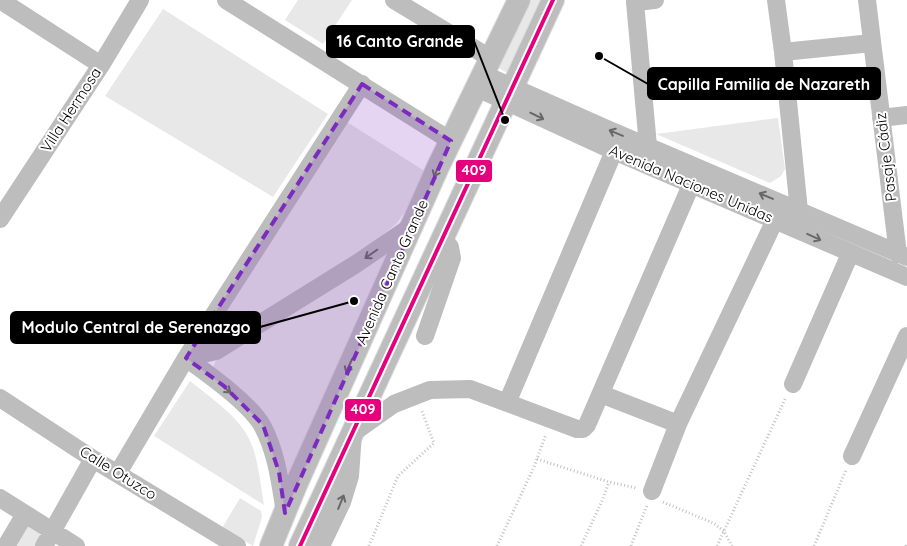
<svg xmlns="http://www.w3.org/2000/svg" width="907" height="546" font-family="Quicksand,sans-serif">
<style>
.green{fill:#e8e8e8}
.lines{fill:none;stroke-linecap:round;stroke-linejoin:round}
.major-casing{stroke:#dbdbdb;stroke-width:24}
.path{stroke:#c2c2c2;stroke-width:3;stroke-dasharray:1 2.5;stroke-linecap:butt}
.minor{stroke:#bdbdbd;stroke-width:18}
.major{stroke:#bdbdbd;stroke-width:22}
.bus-1-casing{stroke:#fff;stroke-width:8}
.bus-1{stroke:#e5007d;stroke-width:4}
.oneway{stroke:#686868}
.marked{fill:#7b2cbf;fill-opacity:0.2;stroke:#7b2cbf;stroke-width:4;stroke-dasharray:10 6;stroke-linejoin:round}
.labels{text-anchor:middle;stroke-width:4;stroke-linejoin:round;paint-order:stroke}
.street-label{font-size:15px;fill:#000;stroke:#fff}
.leader{fill:none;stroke:#000;stroke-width:2}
.callout-dot{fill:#000;stroke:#fff;stroke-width:2}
.callout{fill:#000;stroke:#000;stroke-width:2}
.callout-label{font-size:16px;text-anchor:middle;font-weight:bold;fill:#fff}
.line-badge{stroke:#fff;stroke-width:2}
.badge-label{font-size:14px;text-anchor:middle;font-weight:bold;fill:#fff}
</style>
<rect width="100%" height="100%" fill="#fff"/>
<path class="green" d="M298 0H352L323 44 285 20Z
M527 0H544L509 74 497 67Z
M163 9 328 114 273 197 105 96Z
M778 118 785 169 781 176 770 183 656 134Z
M347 122 431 175 396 224 363 252 217 344 209 339Z
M402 239 286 497 274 444 213 368 216 360Z
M190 381C213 400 243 418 253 448 259 466 261 487 264 505L154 436Z
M240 498 261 511 262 517 253 546 222 528Z
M30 526 39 531 40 536 37 546H11L25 527Z"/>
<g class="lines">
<g class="major-casing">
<path id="major" d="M271 546 296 485 438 167 519 0
M300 546 553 0"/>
</g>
<path class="path" d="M537 459 609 482 636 488
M663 502 713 523 724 531 732 546
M369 546 398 476 434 443 421 409
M497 546 534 467 546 434
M581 546 602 501 609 482
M631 546 647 505
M717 546 786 397
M814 546 846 470
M906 546 907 543"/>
<path class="minor" d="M0 0 101 65
M226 0 451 141
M394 0 490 58
M776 0 783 52 799 211 796 220
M867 0 898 254
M635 2 648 146
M635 2 655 0
M783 52 872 43
M483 74 607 129 907 257
M477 88 614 151 907 277
M881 118 907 115
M0 219 101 65 140 0
M425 336 452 258 450 247 443 239
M186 358 216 351 356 264 406 230 412 228
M186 358C208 374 251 404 263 427 277 454 280 483 285 512
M793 384 850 254
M601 394 678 424
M0 398 93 459 237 546
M507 403 614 151
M852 456 907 336
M118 473 186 358 362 84
M652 491 678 424 775 220
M0 498 76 546
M6 546 25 514
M44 546 93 459
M321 546 342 502 350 476 353 433 394 404 430 390 470 389 577 429H583L587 425 691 185"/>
<use href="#major" class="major"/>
<g class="bus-1-casing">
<path id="bus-1" d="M300 546 553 0"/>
</g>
<use href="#bus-1" class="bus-1"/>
</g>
<defs><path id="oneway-shaft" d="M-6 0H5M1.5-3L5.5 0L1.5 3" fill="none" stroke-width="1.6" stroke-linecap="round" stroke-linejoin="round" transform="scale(1.25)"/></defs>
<g class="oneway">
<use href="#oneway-shaft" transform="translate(537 116) rotate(26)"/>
<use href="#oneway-shaft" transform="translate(616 133) rotate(-157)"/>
<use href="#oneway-shaft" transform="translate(437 170) rotate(114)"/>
<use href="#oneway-shaft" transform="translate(766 196) rotate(-157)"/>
<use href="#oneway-shaft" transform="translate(814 237) rotate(25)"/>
<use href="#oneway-shaft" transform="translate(371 254) rotate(145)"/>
<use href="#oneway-shaft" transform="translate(349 366) rotate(114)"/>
<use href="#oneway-shaft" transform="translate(225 388) rotate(40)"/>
<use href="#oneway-shaft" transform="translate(341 502) rotate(-68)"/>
</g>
<path class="marked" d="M362 84 451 141 285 513 279 472 263 425 224 386 186 358Z"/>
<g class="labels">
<g class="street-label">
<text transform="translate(71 110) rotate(-57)" y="5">Villa Hermosa</text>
<text transform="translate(886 157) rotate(-97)" y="5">Pasaje Cádiz</text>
<text transform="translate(691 184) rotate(23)" y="5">Avenida Naciones Unidas</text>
<text transform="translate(392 272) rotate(-66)" y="5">Avenida Canto Grande</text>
<text transform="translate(118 473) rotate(32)" y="5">Calle Otuzco</text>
</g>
</g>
<path class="leader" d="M505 120L474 41M599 56L648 84M354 301L260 327"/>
<g class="callout-dot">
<circle cx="505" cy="120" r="5"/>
<circle cx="599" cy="56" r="5"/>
<circle cx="354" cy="301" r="5"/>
</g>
<g class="callout">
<rect x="327" y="26" width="147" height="31" rx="5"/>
<rect x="648" y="68" width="232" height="31" rx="5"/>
<rect x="11" y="312" width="249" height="31" rx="5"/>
</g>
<g class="callout-label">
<text x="400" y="47">16 Canto Grande</text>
<text x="764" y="90">Capilla Familia de Nazareth</text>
<text x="136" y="333">Modulo Central de Serenazgo</text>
</g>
<g class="line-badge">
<rect x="455" y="159" width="38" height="24" rx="5" fill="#e5007d"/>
<rect x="344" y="398" width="38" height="24" rx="5" fill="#e5007d"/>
</g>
<g class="badge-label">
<text x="474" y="175">409</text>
<text x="363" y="414">409</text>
</g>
</svg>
